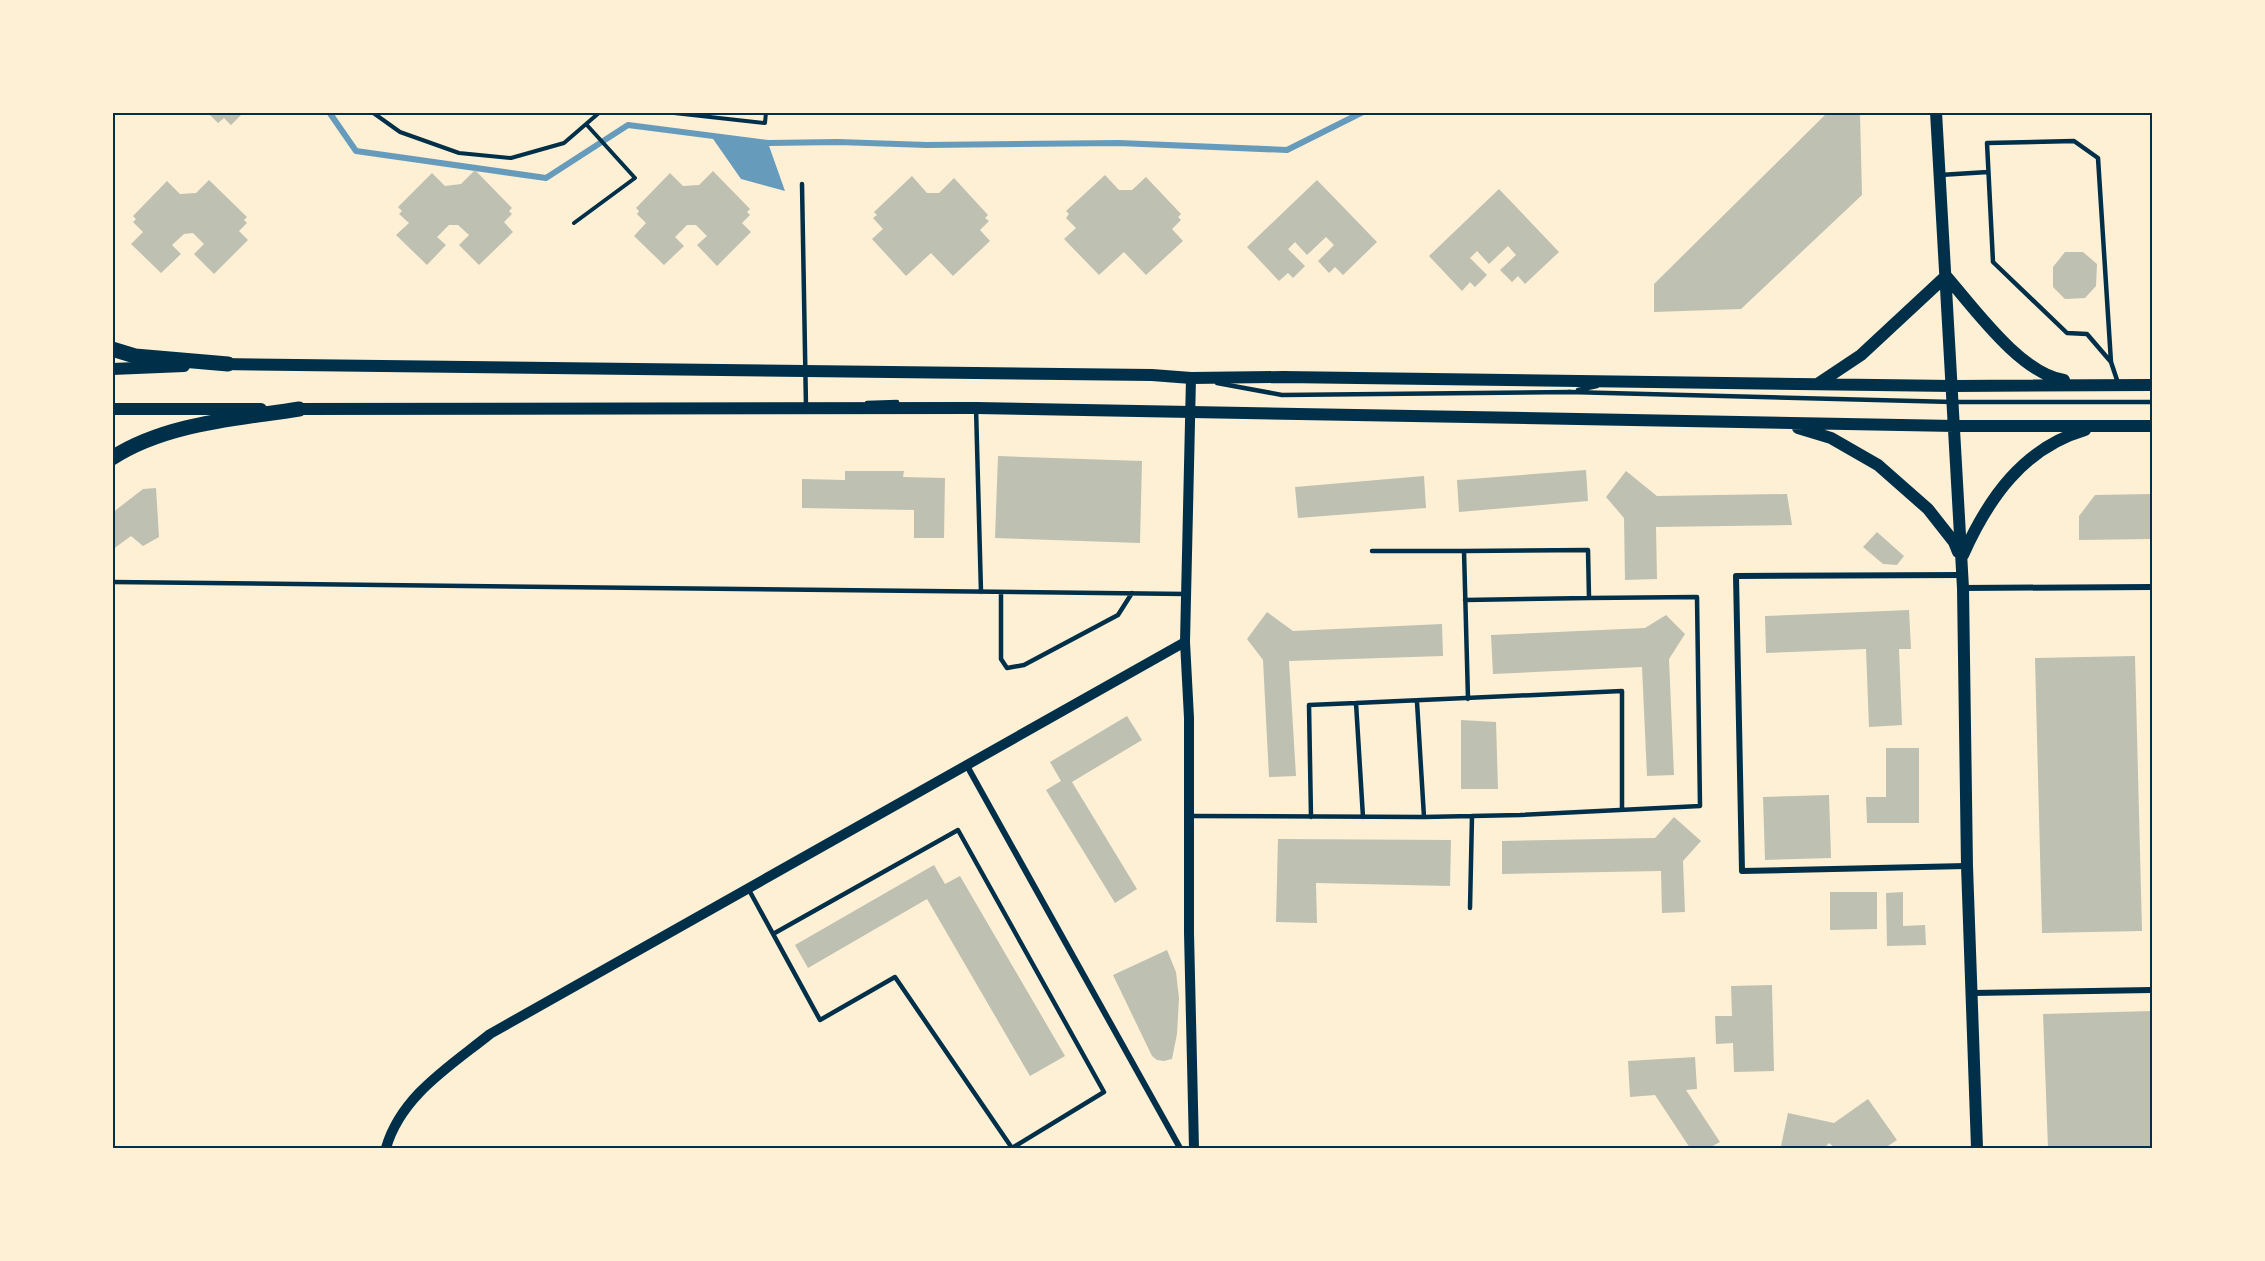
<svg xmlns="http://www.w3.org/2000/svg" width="2265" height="1261" font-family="'Golos Text',sans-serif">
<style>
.water{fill:#669bbc}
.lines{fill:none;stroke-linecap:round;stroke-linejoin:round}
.stream{stroke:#669bbc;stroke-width:6}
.building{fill:#bec0b2}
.path{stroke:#003049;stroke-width:4}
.service{stroke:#003049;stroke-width:4.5}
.minor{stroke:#003049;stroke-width:6}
.tertiary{stroke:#003049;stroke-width:10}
.secondary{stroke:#003049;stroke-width:12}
.trunk{stroke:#003049;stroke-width:15}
.neatline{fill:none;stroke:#003049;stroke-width:2}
</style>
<rect width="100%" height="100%" fill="#fdf0d5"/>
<path class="water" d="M711 136 768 143 785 191 741 179Z"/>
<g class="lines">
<path class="stream" d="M329 112 356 151 546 178 628 125 768 143 838 142 927 145 1119 143 1287 150 1363 112"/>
</g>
<path class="building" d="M207 112H244L231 125 224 118 218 123Z
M1828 112H1860L1862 195 1741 309 1654 312V284Z
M475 170 512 208 509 211 512 214 504 222 513 232 479 265 459 245 469 235 458 225H449L437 237 446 245 427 265 396 235 409 223 399 214 402 211 398 207 432 173 445 186 461 184Z
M713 171 750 209 747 212 750 215 742 223 751 232 717 266 697 245 707 236 696 225H687L675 237 684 246 664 265 634 236 646 223 637 214 639 211 636 208 670 173 683 186 699 185Z
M1105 175 1119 190H1132L1146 177 1181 214 1178 217 1181 220 1172 229 1183 241 1146 275 1124 252 1099 275 1064 239 1076 228 1066 218 1069 214 1066 211Z
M912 176 927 193H939L954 178 988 215 985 218 989 221 980 230 990 241 953 276 931 253 906 276 872 239 883 229 873 218 877 215 874 212Z
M209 180 247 217 244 220 247 223 239 231 248 240 214 274 194 254 204 244 193 233 184 234 172 245 181 254 161 273 131 244 143 232 133 222 136 219 133 216 167 181 180 194 196 193Z
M1317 180 1377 242 1343 275 1335 267 1329 273 1318 261 1334 245 1326 237 1307 255 1295 242 1288 249 1305 266 1293 278 1288 273 1279 281 1247 247Z
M1499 189 1559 252 1525 284 1518 276 1512 282 1500 270 1516 255 1508 246 1489 264 1477 251 1470 258 1487 275 1475 287 1470 282 1462 291 1429 256Z
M2065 252H2083L2097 264 2096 286 2085 298 2065 299 2053 287V267Z
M998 456 1142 461 1140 543 995 538Z
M1586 470 1588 501 1459 512 1457 480Z
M845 471H904L903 477 945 478 944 538H914V510L802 508V479L845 480Z
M1626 471 1657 496 1787 494 1792 525 1656 527 1657 579 1625 580 1624 518 1606 497Z
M1424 476 1426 508 1298 518 1295 487Z
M156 488 159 537 143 546 131 536 112 550V513L143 489Z
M2152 494V539L2079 540V516L2095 495Z
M1877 532 1904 556 1897 565 1883 564 1863 547Z
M1909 610 1911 649H1899L1902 725 1869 727 1866 649 1766 653 1765 616Z
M1267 612 1293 631 1442 624 1443 656 1289 661 1296 776 1269 777 1263 660 1247 639Z
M1666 615 1685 634 1669 659 1674 775 1647 776 1642 667 1493 674 1491 635 1645 628Z
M2135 656 2142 931 2042 933 2035 658Z
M1127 716 1142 740 1072 782 1137 889 1115 903 1046 790 1061 781 1050 762Z
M1461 720 1496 722 1498 789H1461Z
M1886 748H1919V823H1867L1866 797H1886Z
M1829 795 1831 858 1765 860 1763 797Z
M1674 817 1701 841 1683 861 1685 912 1662 913 1661 871 1502 874V841L1655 838Z
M1278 839 1451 840 1450 886 1316 883 1317 923 1276 922Z
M934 865 945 884 960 876 1065 1056 1030 1076 927 899 808 968 795 945Z
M1830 892H1877V929L1830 930Z
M1903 892V926L1925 925 1926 945 1887 946 1886 893Z
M1167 950 1176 972 1179 998 1177 1034 1172 1059 1164 1061 1157 1060 1152 1056 1113 975Z
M1772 985 1774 1071 1734 1072 1733 1043 1716 1044 1715 1016H1732L1731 986Z
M2152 1011V1148H2048L2043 1014Z
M1695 1057 1697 1089 1686 1090 1720 1142 1709 1148H1690L1655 1095 1630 1097 1628 1061Z
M1868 1099 1897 1140 1885 1148H1835L1829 1143 1824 1148H1791L1781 1146 1788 1113 1834 1123Z"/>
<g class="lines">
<path class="path" d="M372 112 400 132 459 153 511 158 564 143 600 112
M665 112 765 123 766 112
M574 223 635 178 586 124"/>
<path class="service" d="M2074 141 2098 158 2111 362 2087 334 2067 333 1993 262 1987 143Z
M1940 175 1988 172
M802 184 806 407
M2111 362 2118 383
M1217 383 1282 395 1570 392
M1578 390 1597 386
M1569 392 1953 402H2152
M867 403 897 402
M976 408 981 592
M1372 551H1464
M112 582 1186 594
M1001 592V659L1007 668 1024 665 1118 615 1132 593
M1465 600 1589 598
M1417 702 1424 817
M1190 816 1424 817 1520 815 1700 806 1697 597 1589 598 1588 550 1464 551 1468 699
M1311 817 1309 705 1356 703
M1363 817 1356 703 1622 691V810
M749 890 820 1020 895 977 1012 1148 1104 1092 958 830 773 934
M1470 908 1472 816"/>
<path class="minor" d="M1962 575 1736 576 1742 871 1966 866
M1963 588 2152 587
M966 764 1180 1148
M1973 993 2152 990"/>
<path class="tertiary" d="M1191 378 1185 642 1189 718V933L1194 1148
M386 1148C401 1096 449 1067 490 1034L1185 642"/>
<path class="secondary" d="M1936 112 1963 588 1967 866 1977 1148
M1946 276C1974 308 2021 374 2064 380
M219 364 1152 375 1191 378 1283 377 1953 386 2152 385
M112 369 184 366
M1819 383 1861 355 1946 276
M112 409H261
M291 409 976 408 1955 426H2152
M1798 428 1831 438 1878 465 1928 509 1954 542 1958 552
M1963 555C1988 499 2023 448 2085 430"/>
<path class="trunk" d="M112 349 135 356 228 364
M112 458C166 423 237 419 299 409"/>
</g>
<rect width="2265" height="1261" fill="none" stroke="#fdf0d5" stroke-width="228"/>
<rect x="114" y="114" width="2037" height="1033" class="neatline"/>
</svg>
